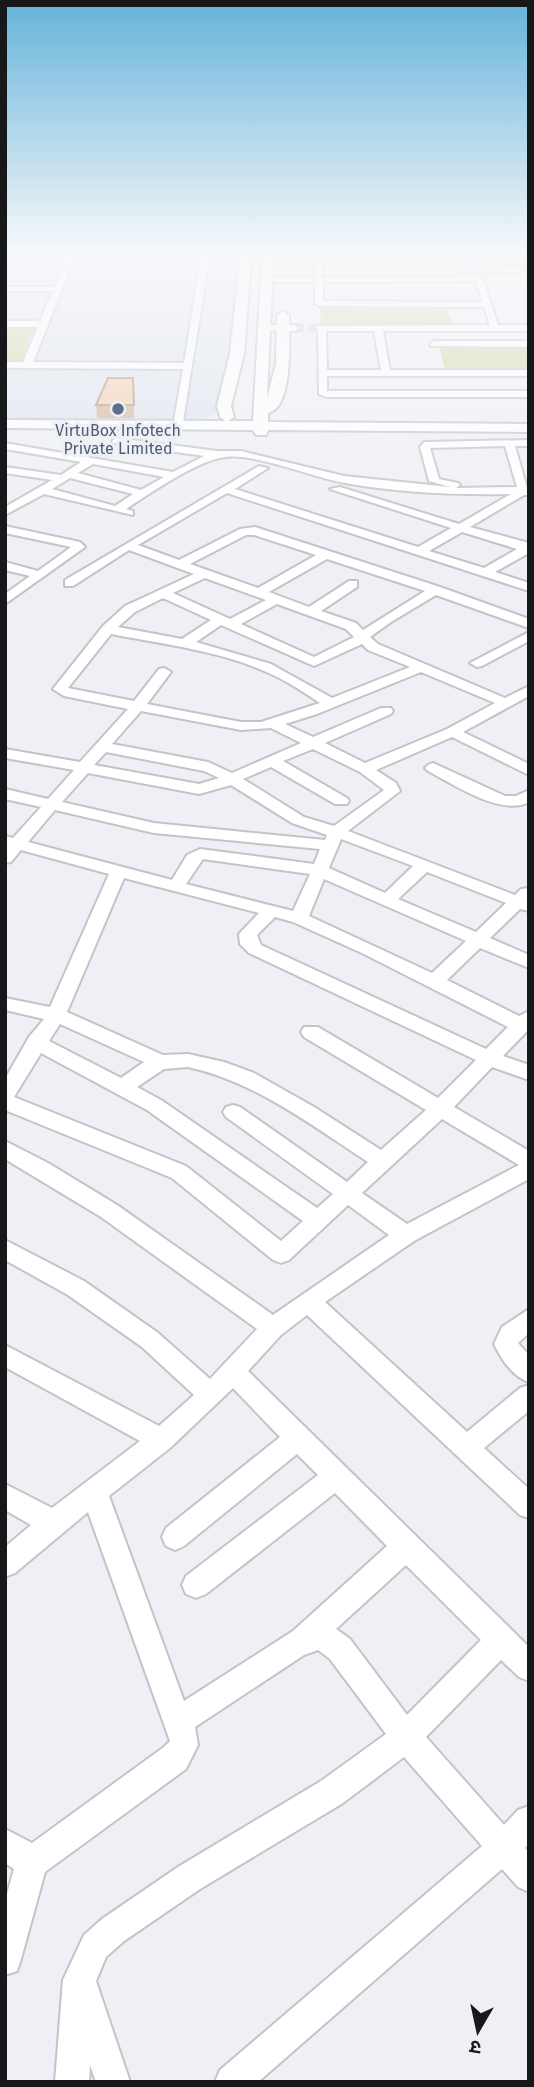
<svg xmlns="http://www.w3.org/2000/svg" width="534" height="2087" font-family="'Fira Sans','Noto Sans Devanagari',sans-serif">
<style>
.built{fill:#dee3ee}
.green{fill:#cad79d}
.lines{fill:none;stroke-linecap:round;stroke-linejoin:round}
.street-tunnel{stroke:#ced0d4;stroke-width:9;stroke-dasharray:9 4.5;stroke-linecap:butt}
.street-casing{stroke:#c2c4c8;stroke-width:4}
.secondary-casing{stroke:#c2c4c8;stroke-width:4}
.street{fill:#fff;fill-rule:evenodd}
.secondary{fill:#fff;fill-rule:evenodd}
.wall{fill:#d4b096}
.building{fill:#f6cdae;stroke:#ac907a;stroke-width:2}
.service-dot{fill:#5c6f8a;stroke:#eef0f5;stroke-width:2.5}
.labels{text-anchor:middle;stroke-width:6;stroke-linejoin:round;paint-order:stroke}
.far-service-label{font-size:16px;fill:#4e5e75;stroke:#eef0f5}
</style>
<rect width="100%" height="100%" fill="#eef0f5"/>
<path class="built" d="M5 253H243L237 362 217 413 201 421 5 422Z"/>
<path class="green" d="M469 253H529V275L525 269Z
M320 306 447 307 452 325H321Z
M5 327H34L21 361H5Z
M439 345 529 346V372L445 371Z"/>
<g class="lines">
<path class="street-tunnel" d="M295 328H318"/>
<g class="street-casing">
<path id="street" d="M202 253H210L182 428 173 426 183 369 5 368V362H23L38 327H5V321H40L53 291H5V287H55L67 257 71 255 75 257 33 362 184 363Z
M315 253H463L460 255H322V277H479L483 279 498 325H529V331H383L390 370H529V376H327V391H529V397H326L319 394 318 331 315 326 490 325 484 307 319 306 315 303V282H267L263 280 267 278 314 277ZM476 281 482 302 323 301V282ZM326 331H374L381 370H327Z
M463 268H520L524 270 520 272H460Z
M264 325H295L299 328 295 331 261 330 260 328Z
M434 341H529V347L431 346 430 344Z
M117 438 217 451H241L344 476 450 487 429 481 420 447 424 442 529 440V446H515L529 495H524L470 527 529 543V553L495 572 529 583V591L227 493 138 545 179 560 240 529 255 527 440 587 529 619V628L436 595 391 622 370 637 378 644 505 698 529 686V696L463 732 529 764V775L452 737 376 770 396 783 400 791 348 831 515 895 521 889 529 888V911L520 909 490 938 529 955V968L480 948 447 980 519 1016 529 1011V1029L503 1056 529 1065V1080L492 1067 454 1107 529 1151V1179L414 1241 325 1302 467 1432 520 1388 529 1385V1411L484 1448 529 1489V1518L520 1515 307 1315 281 1335 248 1371 529 1647V1681L519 1677 501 1660 426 1737 504 1825 518 1810 529 1806V1843L525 1848 529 1852V1892L518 1887 502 1869 258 2082H215L220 2070 482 1846 404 1757 343 1803 200 1889 124 1941 106 1957 96 1981 130 2082H96L90 2065 89 2082H55L63 1980 84 1935 102 1919 178 1867 321 1781 386 1734 330 1659 318 1650 304 1655 195 1727 198 1745 186 1769 45 1872 21 1959 17 1971 5 1975V1901L14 1869 5 1863V1829L32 1843 164 1747 170 1741 88 1512 15 1573 5 1577V1547L31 1525 5 1510V1484L52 1508 140 1441 5 1367V1345L159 1426 194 1395 142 1347 68 1295 5 1260V1240L84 1281 158 1333 210 1379 257 1329 101 1217 5 1159V1141L48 1163 117 1205 273 1315 389 1235 348 1205 289 1260 281 1263 273 1260 172 1178 5 1110V1079L29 1037 44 1019 5 1010V998L50 1007 109 874 21 850 11 862 5 863V836L13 838 41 807 5 799V789L48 799 74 770 5 758V749L80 762 128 709 64 696 53 689 103 626 125 606 194 574 129 550 73 586H65V580L259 466 268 468 235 489 418 547 451 528 330 489 340 487 459 524 511 494C455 495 400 493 345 483 311 477 256 453 225 457 198 460 149 494 126 509L133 511V515L44 494 5 515V507L52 480 5 473V467L61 475 81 462 5 449V443L173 472 204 456 113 443 112 441ZM505 446 517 487 456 488 460 485 458 483 439 479 430 448ZM93 464 164 477 141 490 78 473ZM70 478 133 494 115 506 52 489ZM462 532 517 549 484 568 429 551ZM246 535H254L316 555 258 588 190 564ZM327 559 422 590 425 591 363 630 356 623 321 611 357 587V581H349L309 607 269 592ZM205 578 266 600 230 619 173 593ZM163 598 211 620 182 639 118 627 135 612ZM277 604 346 629 354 637 314 657 241 624ZM221 625 314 666 362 644 368 650 410 667 332 698 271 664 196 642ZM111 634C162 644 216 650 264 671 284 679 302 691 320 703L261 722H241L147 704 171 672 164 668 159 669 134 701 68 688ZM421 672 495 703 447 729 365 763 325 743 391 714 393 711 391 708H381L313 737 285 724 317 714ZM141 711 241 730 271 728 301 743 232 773 208 762 112 744ZM313 749 360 772 384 790 334 826 304 817 243 779 271 767 335 804H347L349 801 347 798 283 761ZM106 752 204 771 219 778 199 784 94 765ZM88 773 199 794 231 785 292 823 327 835 325 840 154 823 62 802ZM55 810 154 833 320 849 314 864 200 849 187 855 172 880 28 842ZM341 839 413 866 385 893 329 868ZM203 859 310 874 293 911 186 884ZM427 872 506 903 476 932 398 899ZM124 878 259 913 239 934 240 944 249 953 476 1060 438 1098 318 1027H304L301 1032 304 1037 426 1110 381 1150 314 1107 254 1073 224 1062 188 1054 163 1055 67 1012ZM324 879 466 941 432 973 309 916ZM275 917 293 922 362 953 508 1027 486 1049 261 945 257 935ZM60 1024 144 1062 121 1078 49 1041ZM41 1053 147 1110 303 1221 281 1241 186 1166 14 1097ZM188 1067C256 1082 311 1125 368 1162L347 1182 240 1107 233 1105 226 1107 223 1112 226 1117 333 1194 317 1208 161 1100 137 1087 164 1069ZM442 1119 519 1165 407 1224 362 1193ZM233 1388 280 1437 166 1528 162 1537 166 1546 175 1550 184 1546 297 1454 318 1475 186 1576 182 1585 186 1594 196 1598 206 1594 335 1493 387 1546 293 1631 184 1701 109 1496 170 1448ZM406 1565 481 1640 407 1715 350 1639 336 1629Z
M5 526 80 542 85 547 5 604V594L30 576 5 570V562L38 571 71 547 5 533Z
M529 632V641L482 666 477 667 470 663Z
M433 763 505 796H516L529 790V802C502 817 453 784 428 771L425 768 428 765Z
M529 1309V1333L518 1343 529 1355V1382C513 1377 501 1359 494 1344L502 1327Z"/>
</g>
<g class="secondary-casing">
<path id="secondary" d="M241 253 286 254 292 257 286 260H273L267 398 276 364 277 315 283 311 289 315C289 336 294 408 268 413V422L529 424V432L268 430 266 435H256L253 430 5 428V420L226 421 220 417 217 406 230 354 240 260H5V254ZM251 260H262L253 421H228L234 417 231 406 244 354Z"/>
</g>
<use href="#street" class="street"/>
<use href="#secondary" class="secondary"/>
</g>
<path class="wall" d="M133 378 134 418H97L96 405Z"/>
<path class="building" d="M108 378H133L134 405H96Z"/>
<linearGradient id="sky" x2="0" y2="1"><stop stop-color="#65b3da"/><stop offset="0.46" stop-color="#f7f8fa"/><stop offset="1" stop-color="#f7f8fa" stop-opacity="0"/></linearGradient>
<rect width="534" height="545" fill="url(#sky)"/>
<circle class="service-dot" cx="118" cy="409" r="7"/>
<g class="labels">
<g class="far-service-label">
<text x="118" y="436">VirtuBox Infotech<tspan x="118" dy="18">Private Limited</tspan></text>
</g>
</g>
<rect width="534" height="2087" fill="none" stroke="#17181a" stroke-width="14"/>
<g transform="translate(478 2031) rotate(189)" stroke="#eef0f5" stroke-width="5" paint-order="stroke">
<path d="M0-5L12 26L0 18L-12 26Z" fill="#17181a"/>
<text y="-10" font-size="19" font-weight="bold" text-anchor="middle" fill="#17181a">उ</text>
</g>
</svg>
